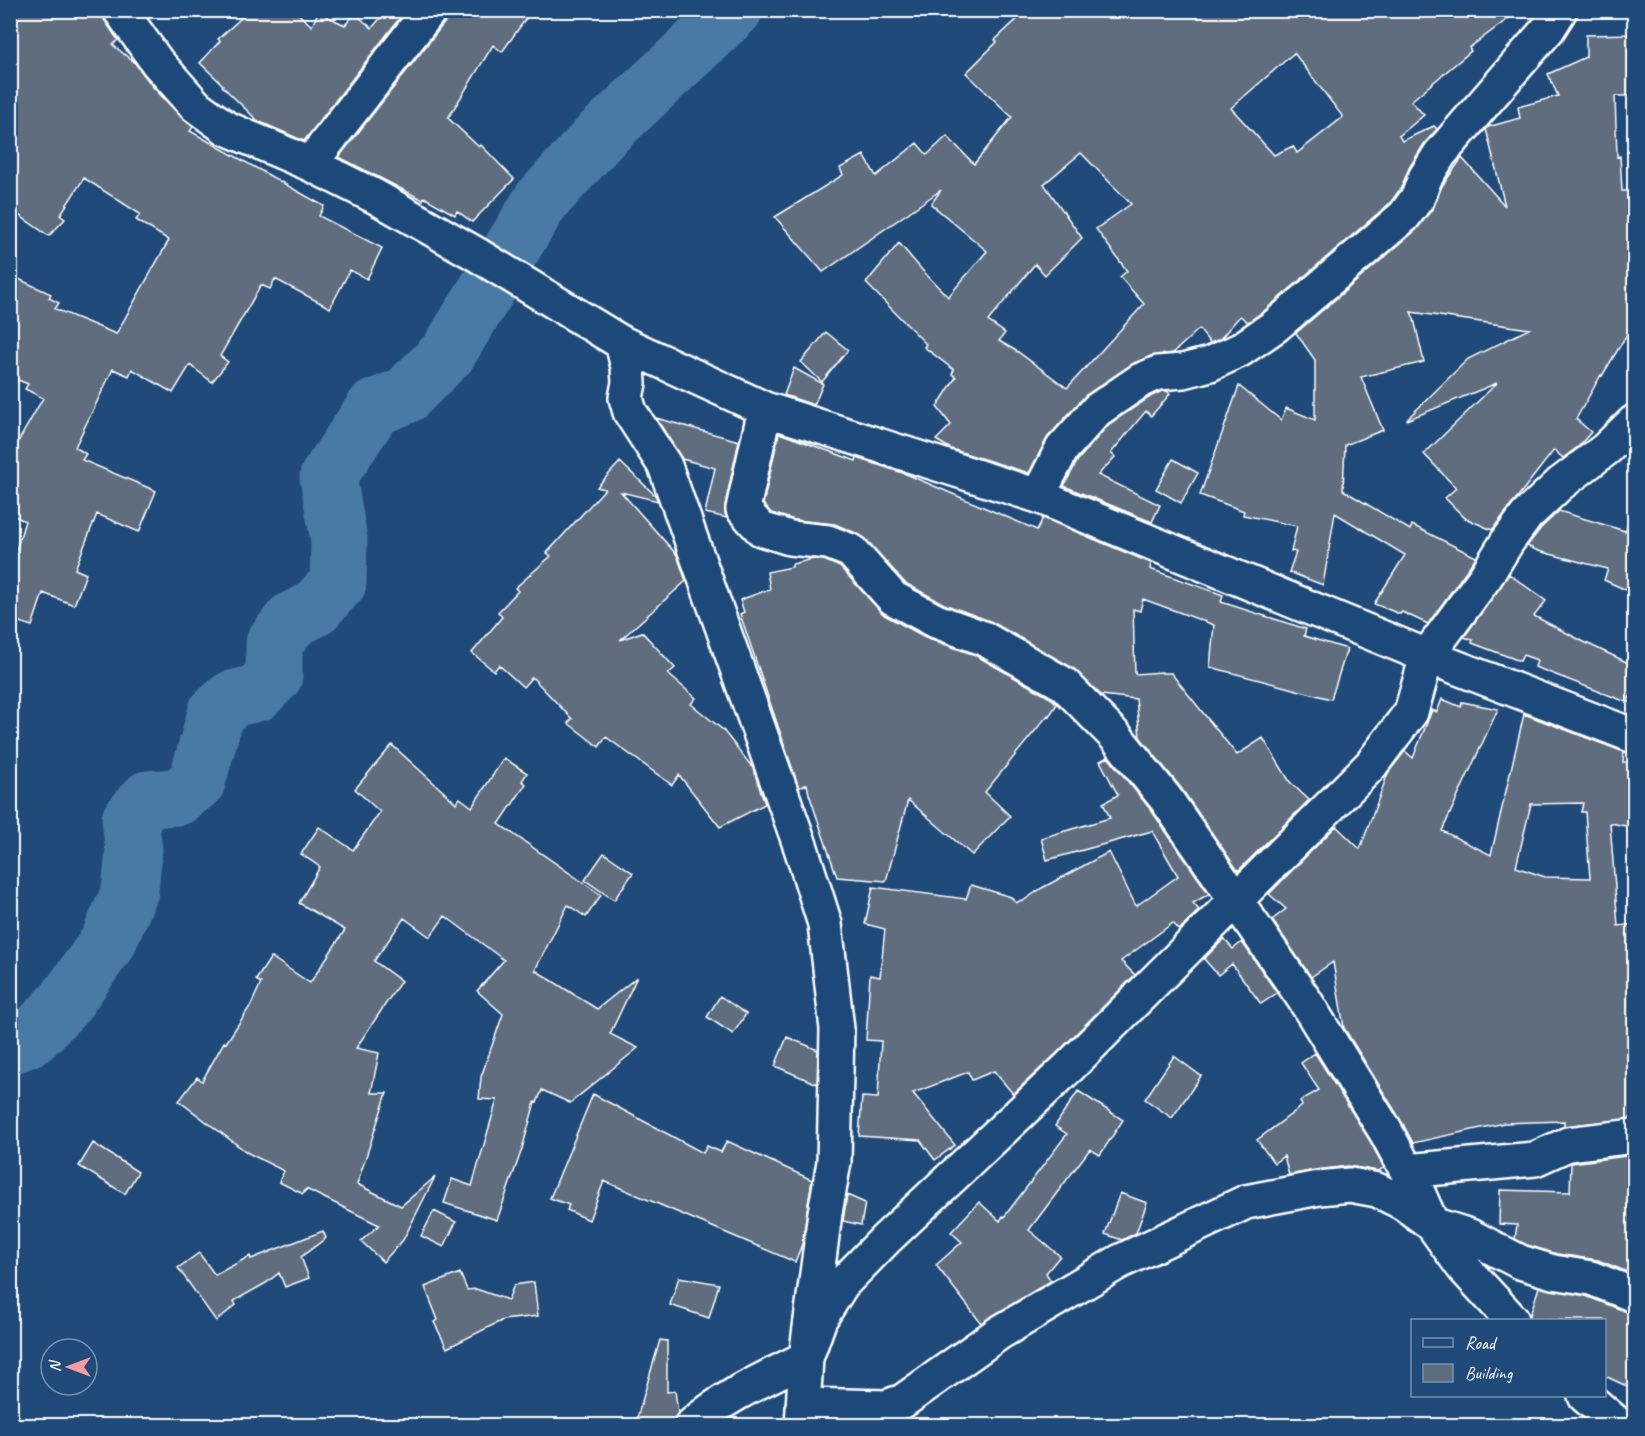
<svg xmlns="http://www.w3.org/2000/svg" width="1645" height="1436" font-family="Caveat,sans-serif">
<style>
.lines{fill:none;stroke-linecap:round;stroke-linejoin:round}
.river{stroke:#4979a5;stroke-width:57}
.building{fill:#5e6d7e;stroke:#fff;stroke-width:1.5;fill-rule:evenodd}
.minor-casing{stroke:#fff;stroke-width:38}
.minor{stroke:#1f4a7a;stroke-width:33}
</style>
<rect width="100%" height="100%" fill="#1f4a7a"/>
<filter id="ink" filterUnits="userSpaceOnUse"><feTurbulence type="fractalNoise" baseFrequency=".0167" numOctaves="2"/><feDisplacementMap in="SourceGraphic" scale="12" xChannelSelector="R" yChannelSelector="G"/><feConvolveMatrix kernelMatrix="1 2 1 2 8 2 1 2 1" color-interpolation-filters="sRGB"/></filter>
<g filter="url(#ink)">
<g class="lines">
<path class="river" d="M10 1046 32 1037 64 1004 108 942 130 891 134 850 130 820 148 799 178 797 197 782 216 713 232 699 257 693 274 676V643L292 620 314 609 338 583 339 540 328 477 374 408 406 395 448 353 541 201 601 135 734 10"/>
</g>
<path class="building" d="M23 10H100L105 21 118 40 113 45 135 63 153 87 182 118 193 127 190 131 324 206 319 216 382 248 367 279 350 270 330 308 275 279 270 289 261 285 220 356 228 362 212 382 190 365 173 393 132 369 129 376 113 369 75 447 86 454 82 460 156 491 139 532 97 514 75 569 86 574 74 605 43 593 32 626 10 619V570L25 521 10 514V456L43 398 25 389 28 384 10 377V275L51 294 49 298 59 303 55 309 116 334 169 240 136 220 140 214 84 178 60 215 65 219 49 236 10 209V23Z
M250 10H294L312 26 318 12 345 25 355 14 372 28 387 10H406L304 141 258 121 222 86 223 85 200 63 220 41 218 39Z
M448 10H532L502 52 493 45 448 118 479 147 481 145 514 179 472 222 457 211 455 215 424 197 423 200 339 157 445 22Z
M1027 10H1520L1469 48 1471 51 1411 101 1424 115 1399 136 1402 141 1434 126 1437 129 1424 144 1409 168 1401 188 1390 203 1264 311 1248 322 1240 316 1220 339 1210 343 1199 329 1173 353 1151 356 1134 363 1086 395 1048 437 1029 473 951 449 936 440 951 425 937 407 956 377 952 374 954 370 924 347 926 344 866 283 899 243 922 270 948 297 987 251 931 204 941 190 823 272 775 217 843 175 840 168 864 155 876 176 917 143 927 155 947 136 974 164 1012 117 966 73 997 42 995 40ZM1294 53 1343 117 1297 153 1293 146 1274 155 1231 108ZM1081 153 1131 204 1096 229 1127 271 1120 277 1144 304 1067 388 1018 352 999 341 1005 333 988 321 1035 264 1045 275 1082 238 1044 184Z
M1635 34V96H1615L1617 157 1620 156 1622 191H1635V321L1602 376 1601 375 1576 419 1591 432 1579 446 1563 458 1554 450 1492 530 1465 518 1445 498 1456 488 1424 454 1497 383 1407 420V419L1468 359 1529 329 1411 312 1414 319 1424 362 1361 377 1383 430 1345 445 1343 490 1410 530 1412 525 1476 557 1428 624 1402 612 1400 614 1374 604 1405 555 1335 513 1323 585 1289 572 1296 552 1291 551 1297 526 1243 515 1244 511 1200 495 1239 386 1281 420 1286 408 1315 420V360L1296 333 1416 230 1433 208 1442 186 1462 158 1505 206 1486 129 1488 127 1520 118 1518 107 1558 96 1548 74 1586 57V35Z
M826 332 848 350 822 382 801 362Z
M794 368 823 384 814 405 784 395Z
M1162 391H1167L1170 394 1151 416 1146 411 1111 453 1115 457 1098 475 1160 505 1152 522 1064 486 1078 460 1109 424 1150 397Z
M656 418 739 441 725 505V513L727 518 705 513 715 468 682 459Z
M779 433 856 461 857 458 906 474 1037 530 1043 518 1151 563 1150 569 1223 595 1221 602 1306 629 1304 636 1347 649 1331 699 1210 667 1214 625 1143 599 1140 611 1133 609 1135 674 1162 672V673H1171L1237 755 1263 738 1290 782 1309 800 1238 871 1181 788 1140 737 1136 699 1101 695 1073 668 992 622 944 604 905 583 865 538 858 534 835 524 794 520 771 513 763 504Z
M1173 459 1198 473 1181 503 1156 489Z
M620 462 655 495 658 501 621 492 677 555 686 581 620 640 642 632 675 668 668 674 696 698 691 704 723 730 753 768 765 804 720 827 679 775 672 785 606 737 599 747 568 723 572 719 532 677 523 687 499 665 494 671 472 653 502 617 498 612 518 591 515 588 551 556 547 553 605 489 597 487Z
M1635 508V594L1604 580 1608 569 1538 551 1527 546 1541 528 1559 511 1625 531Z
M813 559 824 560 840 567 884 615 927 638 975 655 1052 699 1057 704 1049 716 1048 715 985 792 1010 816 972 855 908 800 886 881 837 877 809 794 807 784 799 788 740 614 744 612 740 600 770 589 767 572 792 567V564Z
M1509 574 1546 601 1534 616 1586 643 1635 666V699L1629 697V703L1535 667 1537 660 1523 655 1520 661 1472 643 1473 640 1464 637Z
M1442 699 1461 707 1462 702 1498 709 1442 831 1491 855 1524 714 1624 752 1623 762 1635 763V807L1631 827 1610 823 1618 926 1635 924V1118L1564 1126V1121L1504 1123 1413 1143 1402 1122 1344 1028 1333 962 1311 977 1272 920 1286 909 1269 894 1336 826 1360 849 1388 773 1405 751 1413 758 1432 710 1437 712ZM1583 803 1581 812H1585L1590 878 1545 877 1516 867 1531 804Z
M392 745 456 803 460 798 472 807 504 758 527 773 522 781 526 784 499 824 601 895 586 917 568 905 535 970 597 1009 637 977 610 1034 638 1048 570 1103 542 1090 537 1103 535 1102 522 1149 497 1220 444 1203 452 1179 472 1186 497 1100 479 1099 481 1077 503 1014 477 991 504 960 445 916 430 937 404 918 374 961 401 981 356 1048 379 1053 371 1093H387L357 1184 401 1206 435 1177 403 1240 383 1262 361 1241 379 1225 306 1189 303 1194 279 1182 284 1171 248 1153 179 1101 197 1077 202 1081 224 1042 226 1043 251 1005 261 983 256 980 271 957 310 983 345 930 299 903 320 867 301 854 319 827 353 850 380 812 355 789Z
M1108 757 1151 810 1209 894 1193 903 1199 910 1179 930 1173 923 1121 961 1135 975 1056 1054 1013 1094 994 1071 972 1080 968 1072 913 1093 955 1145 935 1160 920 1140 859 1136 862 1097 878 1098 881 1041 866 1040 870 975 880 977 885 929 865 924 873 887 966 899 971 885 1011 897 1016 903 1021 900 1023 901 1042 888 1109 852 1136 906 1178 876 1152 831 1047 860 1041 838 1110 818 1103 803 1118 795 1100 761Z
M604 853 633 873 614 900 585 880Z
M1224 939 1233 949 1242 942 1277 993 1261 1004 1232 964 1218 975 1204 959Z
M720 996 746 1014 733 1034 707 1017Z
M787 1037 818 1050 817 1084 775 1066Z
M1315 1053 1370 1141 1384 1168 1378 1171 1348 1166 1316 1170 1289 1175 1284 1156 1274 1163 1257 1140 1302 1106 1300 1101 1319 1090 1301 1063Z
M1174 1056 1201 1076 1172 1118 1145 1099Z
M1078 1091 1123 1120 1100 1155 1090 1149 1029 1230 1060 1256 1046 1273 1051 1281 981 1323 936 1265 962 1242 951 1232 979 1202 1000 1221 1003 1216 1004 1217 1067 1134 1055 1126Z
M593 1094 703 1153 707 1146 721 1152 727 1141 812 1180 802 1244 795 1262 604 1181 589 1220 567 1210 569 1205 550 1198Z
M93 1143 138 1172 125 1194 79 1166Z
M1635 1155V1275L1598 1260 1557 1254 1527 1245 1515 1239 1517 1225 1499 1224 1500 1190 1570 1192 1571 1163Z
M1120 1193 1147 1203 1136 1233 1122 1240 1105 1234Z
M847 1195 865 1203 861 1225 843 1221Z
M434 1211 456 1222 444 1247 421 1236Z
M323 1231 326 1238 301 1257 309 1278 285 1287 279 1273 266 1283 234 1301 236 1305 216 1321 178 1268 199 1253 215 1275 250 1256 251 1259Z
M460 1273 467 1290 476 1289 508 1300 514 1285 534 1282 538 1316 503 1320 447 1348 434 1322 438 1320 425 1287Z
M679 1277 719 1284 709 1318 670 1305Z
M1539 1287 1586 1296 1627 1312 1635 1313V1390L1605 1376V1320H1530V1315Z
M660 1340 667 1341V1392L675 1391 678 1413 674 1419 673 1424 661 1425H635Z"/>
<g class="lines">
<g class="minor-casing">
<path id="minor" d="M120 10 157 62 196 106 226 128 310 164 376 197 476 254 622 343 765 409 1038 496 1427 656 1634 736
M310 164 430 10
M622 343 628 367 629 383 626 398 630 412 665 466 801 848 825 924 837 1029 834 1162 825 1213 806 1358C767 1378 724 1396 691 1426
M765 409 743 509 761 529 790 538 828 542 851 551 893 598 936 621 983 638 1064 684 1117 738 1166 799 1304 999 1386 1132 1415 1186 1432 1224 1463 1267 1512 1320
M1038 496 1062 449 1097 410 1141 380 1158 373 1183 371 1210 364 1240 350 1275 326 1404 216 1418 197 1425 178 1440 154 1548 29 1560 10
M1407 1171 1535 1159 1568 1144 1634 1136
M1585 1396 1620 1426
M803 1405 886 1407 903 1401 999 1333 1119 1262 1246 1202 1319 1188 1350 1185 1377 1190 1403 1203 1432 1224 1470 1236 1520 1262 1553 1272 1591 1278 1634 1295
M802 1426 806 1358 820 1319 842 1284 886 1239 1069 1067 1371 765 1411 712 1427 656 1486 576 1507 542 1527 515 1560 484 1606 449 1634 422"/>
</g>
<use href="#minor" class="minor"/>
</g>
</g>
<rect width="1645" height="1436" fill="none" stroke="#1f4a7a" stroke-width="36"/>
<rect x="18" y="18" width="1609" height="1400" fill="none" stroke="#fff" stroke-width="2" filter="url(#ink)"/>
<rect x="1411" y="1319" width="195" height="78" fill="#1f4a7a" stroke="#7992af" stroke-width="1.5"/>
<rect x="1423" y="1338" width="30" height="9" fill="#1f4a7a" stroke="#7992af" stroke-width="1.5"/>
<text x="1465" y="1349" font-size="18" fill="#ffffff">Road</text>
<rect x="1423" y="1364" width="30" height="18" fill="#5e6d7e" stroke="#7992af" stroke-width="1.5"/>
<text x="1465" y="1379" font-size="18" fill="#ffffff">Building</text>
<g transform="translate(69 1367) rotate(270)"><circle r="28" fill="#1f4a7a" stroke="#7992af" stroke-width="1.5"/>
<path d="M0-4.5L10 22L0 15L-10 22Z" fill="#ff9aa2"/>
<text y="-9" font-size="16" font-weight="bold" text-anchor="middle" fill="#ffffff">N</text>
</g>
</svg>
